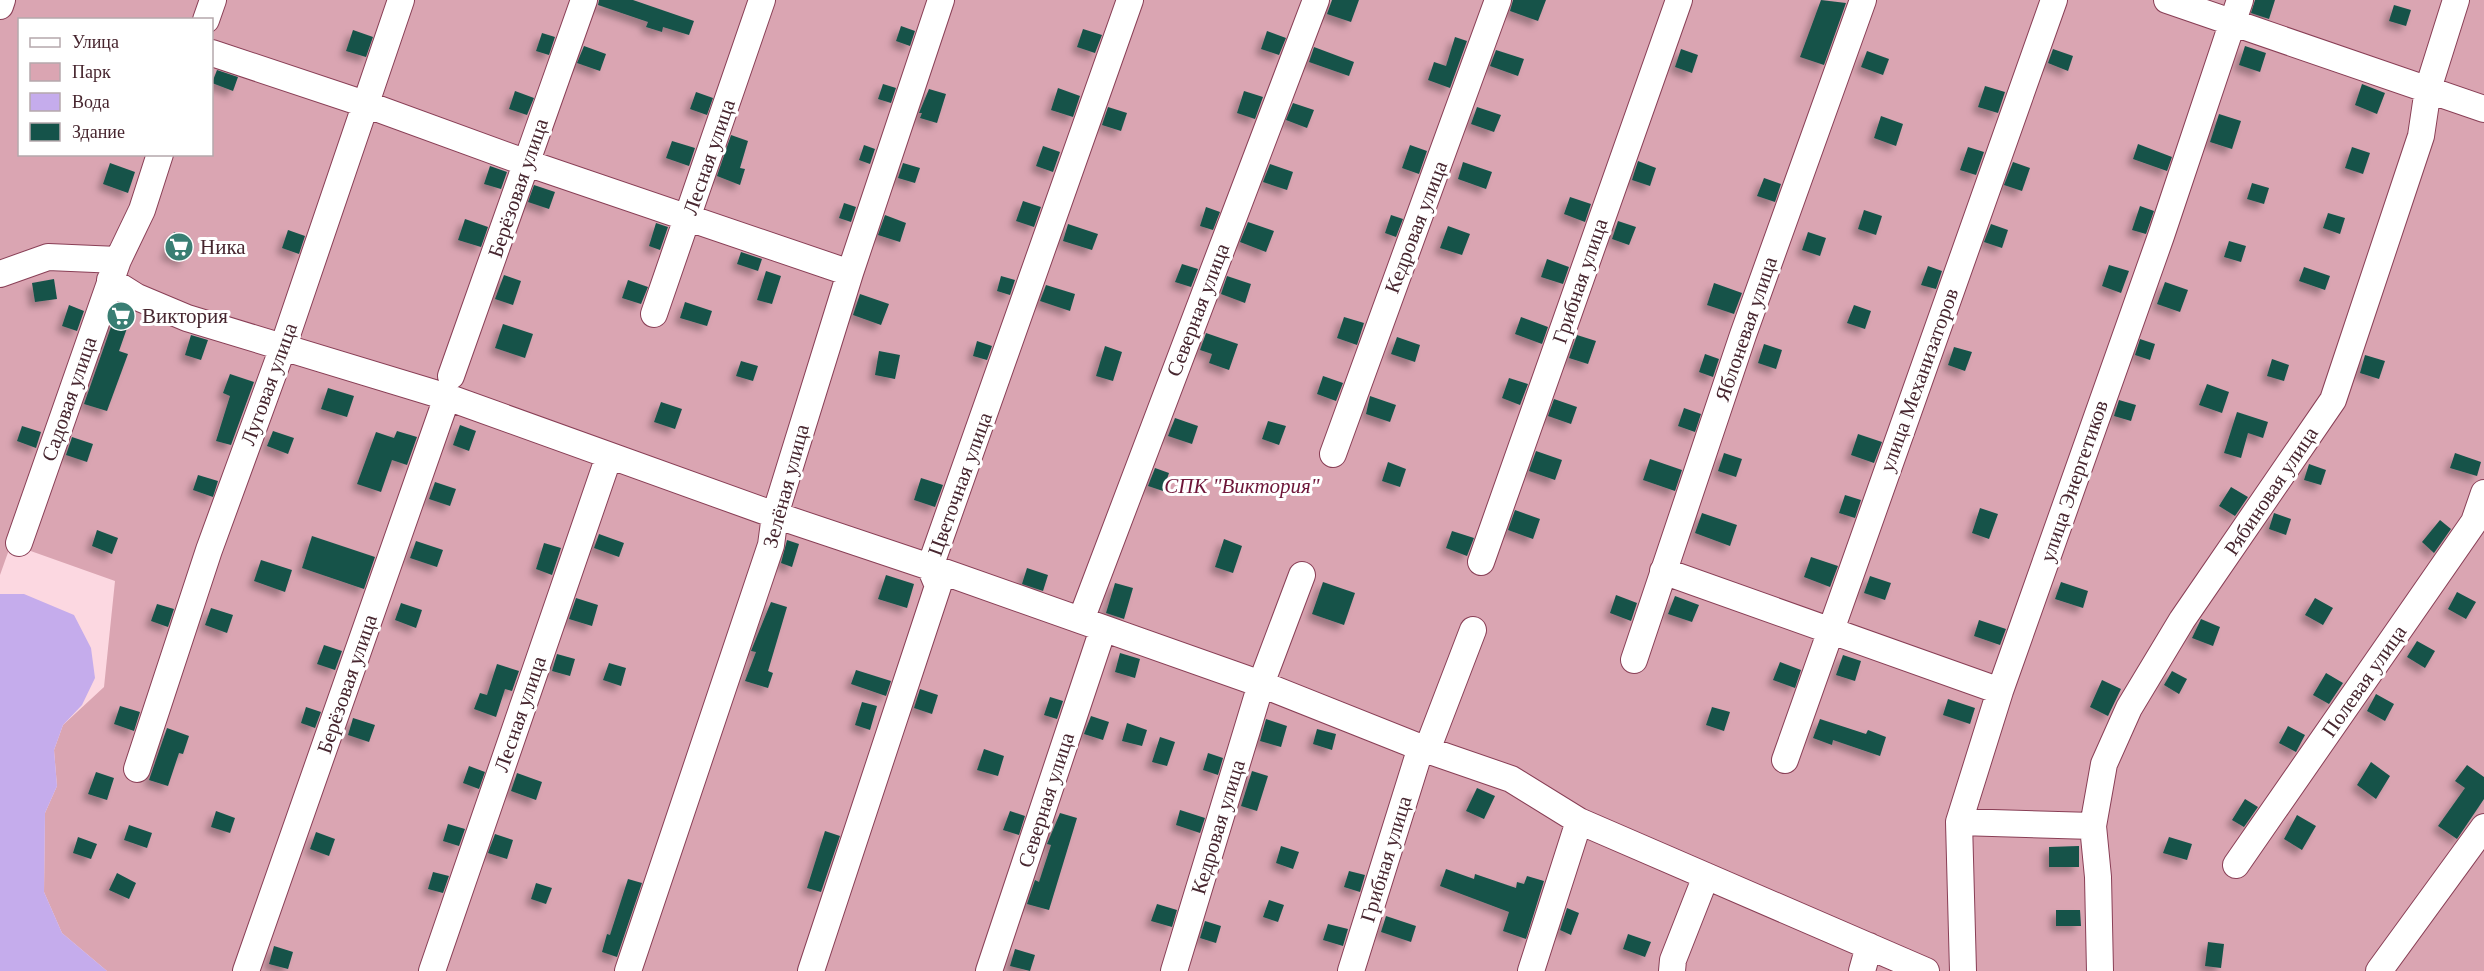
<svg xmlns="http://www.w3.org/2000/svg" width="2484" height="971" font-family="'Times New Roman',serif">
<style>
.green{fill:#daa5b2;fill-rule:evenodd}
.water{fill:#c5acec}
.building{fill:#15534a;filter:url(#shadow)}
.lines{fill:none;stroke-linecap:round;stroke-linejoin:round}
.minor-casing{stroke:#893f56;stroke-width:28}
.minor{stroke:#fff;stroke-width:26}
.labels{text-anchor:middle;stroke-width:6;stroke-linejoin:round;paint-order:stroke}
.street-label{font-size:21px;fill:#47262f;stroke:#fff}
.poi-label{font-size:21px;fill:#47262f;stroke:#fff;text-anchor:start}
.park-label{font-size:21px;font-style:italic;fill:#6d1538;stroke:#fff}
</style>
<defs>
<filter id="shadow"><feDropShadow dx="-5.5" dy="5.5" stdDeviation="3" flood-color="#0004"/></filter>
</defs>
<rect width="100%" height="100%" fill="#fcd8e1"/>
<path class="green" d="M0 0H2484V971H107L62 933 44 892 45 813 57 786 54 750 63 725 104 687 115 581 11 544 0 575ZM20 20H212V154H20Z"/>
<path class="water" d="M0 594H24L74 615 91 648 95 678 82 705 63 725 54 750 57 786 45 813 44 892 62 933 107 971H0Z"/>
<path class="building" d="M599 0H633L694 21 689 35 663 27 662 32 646 27 648 22 598 5Z
M1332 0H1359L1351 22 1327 14Z
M1513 0H1546L1538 21 1510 11Z
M1821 0 1846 3 1824 65 1800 57Z
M2255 0H2275L2269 19 2251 13Z
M2394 5 2411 10 2406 26 2389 21Z
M901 26 915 31 910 46 896 41Z
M1083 29 1102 35 1095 53 1077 47Z
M353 30 373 37 366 57 346 51Z
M1267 31 1286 38 1279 55 1261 49Z
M542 33 555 37 549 55 536 51Z
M1455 37 1467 41 1450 88 1428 80 1434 62 1446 66Z
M584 46 606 54 600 71 577 63Z
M2245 46 2266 53 2260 72 2239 65Z
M1314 47 1354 62 1349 76 1309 62Z
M1681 49 1698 55 1692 73 1675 67Z
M2053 49 2073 56 2068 71 2048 63Z
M1496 50 1524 59 1518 76 1490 66Z
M1867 51 1889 59 1883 75 1861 67Z
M217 70 238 77 233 91 212 83Z
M883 84 896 88 891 103 878 99Z
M2362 84 2385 93 2377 114 2355 105Z
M1985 86 2005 92 1998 113 1978 107Z
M1058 88 1080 96 1073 117 1051 110Z
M929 89 946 94 937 123 920 118 922 113H919Z
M515 91 534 98 527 115 509 109Z
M1244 91 1263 97 1255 119 1237 113Z
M696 92 713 98 707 115 690 109Z
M1293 103 1314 110 1307 128 1286 120Z
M1108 107 1127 113 1121 131 1102 125Z
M1477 107 1501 115 1494 132 1471 124Z
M2219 114 2241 121 2232 149 2210 142Z
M1881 116 1903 124 1896 146 1874 138Z
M731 135 748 141 740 168 745 169 740 185 717 176Z
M672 141 695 148 689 166 666 158Z
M2138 144 2172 157 2167 171 2133 159Z
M864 145 875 149 870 164 859 160Z
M1410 145 1427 151 1419 174 1402 168Z
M1043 146 1060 152 1053 172 1036 166Z
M1968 147 1984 152 1976 175 1960 170Z
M2352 147 2370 153 2363 174 2345 168Z
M1638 161 1656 168 1650 186 1632 180Z
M1463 162 1492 172 1486 189 1458 179Z
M2013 162 2030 168 2022 191 2004 185Z
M110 163 135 172 128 193 103 184Z
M903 163 920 168 915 183 898 178Z
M1270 164 1293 172 1287 190 1263 182Z
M490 166 507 172 501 189 484 184Z
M1764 178 1781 184 1775 202 1757 196Z
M2252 183 2269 188 2264 204 2247 199Z
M534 185 555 192 549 209 528 202Z
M1570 197 1591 204 1585 222 1564 214Z
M1023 201 1041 207 1034 227 1016 221Z
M844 203 856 207 851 222 839 218Z
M2140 206 2154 211 2146 234 2132 230Z
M1206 207 1220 212 1213 230 1200 226Z
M1864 210 1882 216 1876 235 1858 229Z
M2328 213 2345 218 2340 234 2323 228Z
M885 215 906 223 900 242 878 235Z
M1391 215 1403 219 1396 237 1385 233Z
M465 219 488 227 481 247 458 240Z
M1618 221 1636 227 1629 245 1612 239Z
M1248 222 1274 231 1266 252 1240 242Z
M656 223 668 227 660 250 649 246Z
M1068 224 1098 234 1092 250 1063 241Z
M1991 224 2008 230 2002 248 1984 242Z
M1448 226 1470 234 1462 255 1440 248Z
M288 230 305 236 299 254 282 248Z
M174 232 192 239 184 261 166 254Z
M1808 232 1826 238 1820 256 1802 250Z
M2229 241 2246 246 2241 262 2224 257Z
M741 252 762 259 758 271 737 264Z
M1547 259 1569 267 1563 284 1541 277Z
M1182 264 1198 269 1191 287 1175 282Z
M2109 265 2129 271 2121 293 2102 286Z
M1928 266 1942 271 1936 289 1921 285Z
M2304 267 2330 276 2325 290 2299 281Z
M766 271 781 276 772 304 757 300Z
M504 275 521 281 513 305 495 299Z
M1001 276 1015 280 1010 295 997 291Z
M1227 276 1251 284 1245 303 1221 294Z
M54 279 57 299 35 302 32 283Z
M628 280 648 287 641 304 622 298Z
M2165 282 2188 290 2180 312 2157 304Z
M1714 283 1742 293 1734 314 1707 305Z
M1046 285 1075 294 1070 311 1040 301Z
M860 294 889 304 881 325 853 315Z
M685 302 712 311 707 326 680 318Z
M69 305 84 311 77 331 62 326Z
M1854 305 1871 311 1865 329 1847 323Z
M118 307 133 311 119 351 128 354 107 411 84 404Z
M1344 317 1364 323 1357 345 1337 338Z
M1521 317 1548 327 1542 344 1515 334Z
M503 324 533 334 525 358 495 348Z
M1206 333 1238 344 1229 370 1209 363 1212 354 1200 350Z
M191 335 208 340 201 360 185 355Z
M1577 335 1596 341 1588 364 1569 358Z
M1397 337 1420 345 1415 362 1391 354Z
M2140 339 2155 344 2150 360 2135 355Z
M977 341 992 346 987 360 973 356Z
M1764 344 1782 350 1776 369 1758 363Z
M1105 346 1122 352 1113 381 1096 376Z
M1954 347 1972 352 1965 371 1948 365Z
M879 351 900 355 895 379 875 375Z
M1705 354 1719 359 1713 377 1699 372Z
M2365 355 2385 361 2379 379 2360 373Z
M2272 359 2289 365 2284 381 2267 376Z
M741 361 758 366 753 381 736 376Z
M230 374 254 382 231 445 216 441 230 396 223 393Z
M1323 376 1343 383 1336 401 1317 394Z
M1509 378 1528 384 1520 405 1502 398Z
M2207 384 2229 392 2222 413 2199 405Z
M328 388 354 396 347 417 321 409Z
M1370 396 1396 405 1390 422 1366 414Z
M1554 399 1577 407 1571 424 1548 416Z
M2119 400 2136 405 2131 421 2114 416Z
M661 402 682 409 675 429 654 422Z
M1684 408 1701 414 1695 432 1678 426Z
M2237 412 2268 422 2263 438 2248 433 2241 458 2224 453Z
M1175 418 1198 426 1192 444 1168 436Z
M1268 421 1286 426 1279 445 1262 439Z
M460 425 476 431 469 451 453 445Z
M22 426 41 432 36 448 17 441Z
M273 431 294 438 288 454 267 446Z
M397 431 417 437 407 465 392 460 381 492 357 484 376 432 394 438Z
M1858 434 1882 442 1874 463 1851 455Z
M72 437 93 444 87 462 66 455Z
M1536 451 1562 460 1555 480 1529 471Z
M1724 453 1742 459 1736 477 1718 471Z
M2455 453 2481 462 2477 476 2450 468Z
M1650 459 1682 470 1675 491 1643 480Z
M1388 462 1406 469 1400 487 1382 481Z
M2309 464 2326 470 2321 485 2304 480Z
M1155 468 1169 473 1163 491 1148 486Z
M198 475 218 481 213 497 193 490Z
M921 478 943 485 935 507 914 500Z
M435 482 456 489 450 506 429 499Z
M2231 487 2248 497 2235 516 2219 506Z
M1845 495 1861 500 1855 518 1839 513Z
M1980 508 1998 514 1989 539 1972 533Z
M1515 510 1540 519 1533 539 1508 530Z
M1702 513 1737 525 1730 546 1695 533Z
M2274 513 2291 519 2286 535 2269 529Z
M2440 520 2451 529 2434 553 2422 542Z
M97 530 118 538 112 554 92 546Z
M1452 531 1474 538 1467 556 1446 548Z
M599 534 624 543 619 557 594 548Z
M312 536 375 557 364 589 302 568Z
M1224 539 1242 546 1233 573 1215 567Z
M787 540 799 544 792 567 781 563Z
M416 541 443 550 437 567 410 558Z
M544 543 561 548 552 575 536 569Z
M1811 557 1838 566 1830 587 1804 577Z
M261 560 292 570 285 592 254 581Z
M1027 568 1048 575 1043 591 1022 584Z
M886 575 914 584 907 608 878 599Z
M1870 576 1891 583 1885 600 1864 593Z
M1323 582 1355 593 1344 625 1312 614Z
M2061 582 2088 591 2083 608 2055 599Z
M1115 583 1133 588 1124 619 1106 613Z
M2457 592 2476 602 2466 619 2448 609Z
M1616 595 1637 603 1631 621 1610 613Z
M1675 596 1699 605 1692 622 1668 614Z
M576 598 598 605 592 626 569 619Z
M2315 598 2333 608 2323 625 2305 615Z
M771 602 787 607 768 671 773 673 768 688 745 681 756 652 751 651Z
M401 603 422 610 416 628 395 620Z
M157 604 174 609 168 627 151 621Z
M211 608 233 615 227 633 205 625Z
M2201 619 2220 627 2213 646 2192 638Z
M1979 620 2006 629 2000 645 1974 636Z
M2417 641 2435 651 2425 668 2407 657Z
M324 645 342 651 335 670 317 664Z
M1120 653 1140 659 1135 678 1115 672Z
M557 654 575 659 570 676 552 671Z
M1843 655 1861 661 1855 681 1836 675Z
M1780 662 1801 670 1795 688 1773 680Z
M609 663 626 668 621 686 603 680Z
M497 664 519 671 512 691 505 689 496 717 474 709 480 693 487 695Z
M856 670 891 681 886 696 851 684Z
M2172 671 2187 679 2179 694 2164 685Z
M2326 673 2343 683 2329 704 2313 695Z
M2102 680 2121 689 2108 716 2090 707Z
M920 689 938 695 932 714 914 708Z
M2376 694 2394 704 2385 721 2367 711Z
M1050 697 1063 701 1057 719 1044 715Z
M1948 699 1975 708 1970 724 1943 715Z
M862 702 877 706 870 730 855 725Z
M120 706 140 712 134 731 114 724Z
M306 707 321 712 315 728 301 723Z
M1712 707 1730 712 1724 731 1706 725Z
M1091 716 1109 722 1103 740 1084 734Z
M353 718 375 725 369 742 348 735Z
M1266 719 1287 726 1281 747 1260 741Z
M1820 719 1866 734 1868 730 1886 737 1880 756 1833 740 1832 745 1813 738Z
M1127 723 1147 730 1142 746 1122 741Z
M2288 726 2305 735 2296 752 2279 743Z
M167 728 189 736 183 754 179 753 168 786 149 780Z
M1317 729 1336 734 1332 750 1313 744Z
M1160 737 1175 742 1167 766 1152 762Z
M984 749 1004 756 998 776 977 770Z
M1208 753 1223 758 1218 775 1203 770Z
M2371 762 2390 776 2376 799 2357 785Z
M2467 765 2484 777V799L2457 839 2438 826 2465 788 2455 781Z
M469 766 485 772 479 789 463 783Z
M1252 771 1268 776 1257 811 1241 806Z
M96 772 114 778 107 800 88 794Z
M517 773 542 782 536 800 511 791Z
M1477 788 1495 796 1484 819 1466 811Z
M2245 799 2258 807 2244 827 2232 820Z
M1180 810 1205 818 1200 833 1176 825Z
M216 811 235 818 230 833 211 827Z
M1010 811 1025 816 1019 835 1003 830Z
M1060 813 1077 818 1049 910 1027 904 1035 880 1039 882 1051 845 1047 844Z
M2297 815 2316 826 2302 850 2284 839Z
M448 824 465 829 459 846 443 841Z
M129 825 152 833 147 848 124 840Z
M825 831 840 836 821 892 807 888Z
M316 832 335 839 329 856 310 849Z
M495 834 513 840 507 859 488 853Z
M78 837 97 844 91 859 73 853Z
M2169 837 2192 844 2187 860 2163 853Z
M1281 846 1299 852 1293 869 1276 863Z
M2079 846V867H2049V847Z
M1446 869 1474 879 1475 874 1516 888 1517 882 1524 884 1527 876 1544 881 1526 939 1503 931 1509 912 1440 886Z
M1349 871 1365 875 1360 892 1344 887Z
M433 872 449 876 443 893 428 889Z
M117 873 136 883 129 899 109 890Z
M628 879 642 883 617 957 602 952 607 934 610 935Z
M536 883 552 888 546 904 531 899Z
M1269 900 1284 905 1278 922 1263 917Z
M1157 904 1177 910 1172 927 1151 921Z
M1567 908 1579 913 1571 935 1560 930Z
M2056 910H2080L2081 926H2056Z
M1386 916 1416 926 1411 942 1381 932Z
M1205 921 1221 926 1216 943 1200 938Z
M1328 924 1348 929 1343 946 1323 940Z
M1628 934 1651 942 1645 957 1623 949Z
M2208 942 2224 944 2221 968 2205 966Z
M274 946 293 952 288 969 269 964Z
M1015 949 1035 955 1030 971 1010 966Z"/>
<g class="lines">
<g class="minor-casing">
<path id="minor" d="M2167 0 2484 109
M0 6 2 0
M206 20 213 0
M212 53 365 104 527 163 850 273
M0 274 48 257 118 260
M110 280 137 297 187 318 447 397 775 515 930 567 1261 684 1427 750 1511 779 1579 821 1926 971
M654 314 762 0
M451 376 584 0
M1333 454 1498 0
M19 543 118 260 142 210 160 154
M1481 562 1679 0
M1663 571 2000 691
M1081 620 1316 0
M1634 660 1743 335 1863 0
M1427 750 1473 630
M1785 760 2054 0
M137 769 209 550 283 347 401 0
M1959 822 2093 826
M2236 865 2474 522 2484 493
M246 971 447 397
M432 971 609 456
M628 971 771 545 775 515 850 273 941 0
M811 971 938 586 930 567 1130 0
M989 971 1103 629
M1174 971 1261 684 1302 575
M1351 971 1421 747
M1531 971 1579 821
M1672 971 1673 960 1706 876
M1862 971 1869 946
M1963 971 1959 822 2000 691 2161 236 2240 0
M2100 971 2098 877 2093 826 2104 764 2129 708 2182 620 2333 400 2421 136 2428 89 2456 0
M2379 971 2484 827"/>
</g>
<use href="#minor" class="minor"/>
</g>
<defs>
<g id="supermarket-disc" transform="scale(1.5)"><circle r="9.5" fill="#397e73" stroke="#fff"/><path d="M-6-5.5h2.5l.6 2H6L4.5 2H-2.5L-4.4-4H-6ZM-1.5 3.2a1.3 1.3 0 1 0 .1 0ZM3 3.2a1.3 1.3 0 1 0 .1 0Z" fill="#fff"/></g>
</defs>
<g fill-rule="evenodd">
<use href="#supermarket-disc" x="179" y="247"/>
<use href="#supermarket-disc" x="121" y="316"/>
</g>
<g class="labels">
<g class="street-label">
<text transform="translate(709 157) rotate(-71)" y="7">Лесная улица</text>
<text transform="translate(518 188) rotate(-71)" y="7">Берёзовая улица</text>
<text transform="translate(1416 227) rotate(-69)" y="7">Кедровая улица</text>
<text transform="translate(1580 281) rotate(-71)" y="7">Грибная улица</text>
<text transform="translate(1198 310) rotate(-69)" y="7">Северная улица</text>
<text transform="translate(1746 329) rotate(-71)" y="7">Яблоневая улица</text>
<text transform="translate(1919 380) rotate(-70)" y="7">улица Механизаторов</text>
<text transform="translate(269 384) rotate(-70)" y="7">Луговая улица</text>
<text transform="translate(69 399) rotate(-71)" y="7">Садовая улица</text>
<text transform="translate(2074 481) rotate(-71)" y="7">улица Энергетиков</text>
<text transform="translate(960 484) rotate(-70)" y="7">Цветочная улица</text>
<text transform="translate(786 486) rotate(-75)" y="7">Зелёная улица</text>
<text transform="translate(2271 491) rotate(-56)" y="7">Рябиновая улица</text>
<text transform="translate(2364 681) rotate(-55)" y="7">Полевая улица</text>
<text transform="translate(347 684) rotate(-71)" y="7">Берёзовая улица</text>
<text transform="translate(520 714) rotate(-71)" y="7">Лесная улица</text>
<text transform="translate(1046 800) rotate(-72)" y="7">Северная улица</text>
<text transform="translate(1218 827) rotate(-73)" y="7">Кедровая улица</text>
<text transform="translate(1386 859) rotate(-73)" y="7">Грибная улица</text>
</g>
<g class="poi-label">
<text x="200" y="254">Ника</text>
<text x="142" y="323">Виктория</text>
</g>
<g class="park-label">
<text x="1242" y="493">СПК "Виктория"</text>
</g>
</g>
<rect x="18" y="18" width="195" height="138" fill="#ffffff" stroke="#b5a8ac" stroke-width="1.5"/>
<rect x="30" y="38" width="30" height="9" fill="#ffffff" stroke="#b5a8ac" stroke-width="1.5"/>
<text x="72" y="48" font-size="18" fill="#47262f">Улица</text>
<rect x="30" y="63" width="30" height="18" fill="#daa5b2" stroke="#b5a8ac" stroke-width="1.5"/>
<text x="72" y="78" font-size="18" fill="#47262f">Парк</text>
<rect x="30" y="93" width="30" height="18" fill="#c5acec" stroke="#b5a8ac" stroke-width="1.5"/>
<text x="72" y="108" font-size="18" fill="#47262f">Вода</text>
<rect x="30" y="123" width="30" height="18" fill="#15534a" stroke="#b5a8ac" stroke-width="1.5"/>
<text x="72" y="138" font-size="18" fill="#47262f">Здание</text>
</svg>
